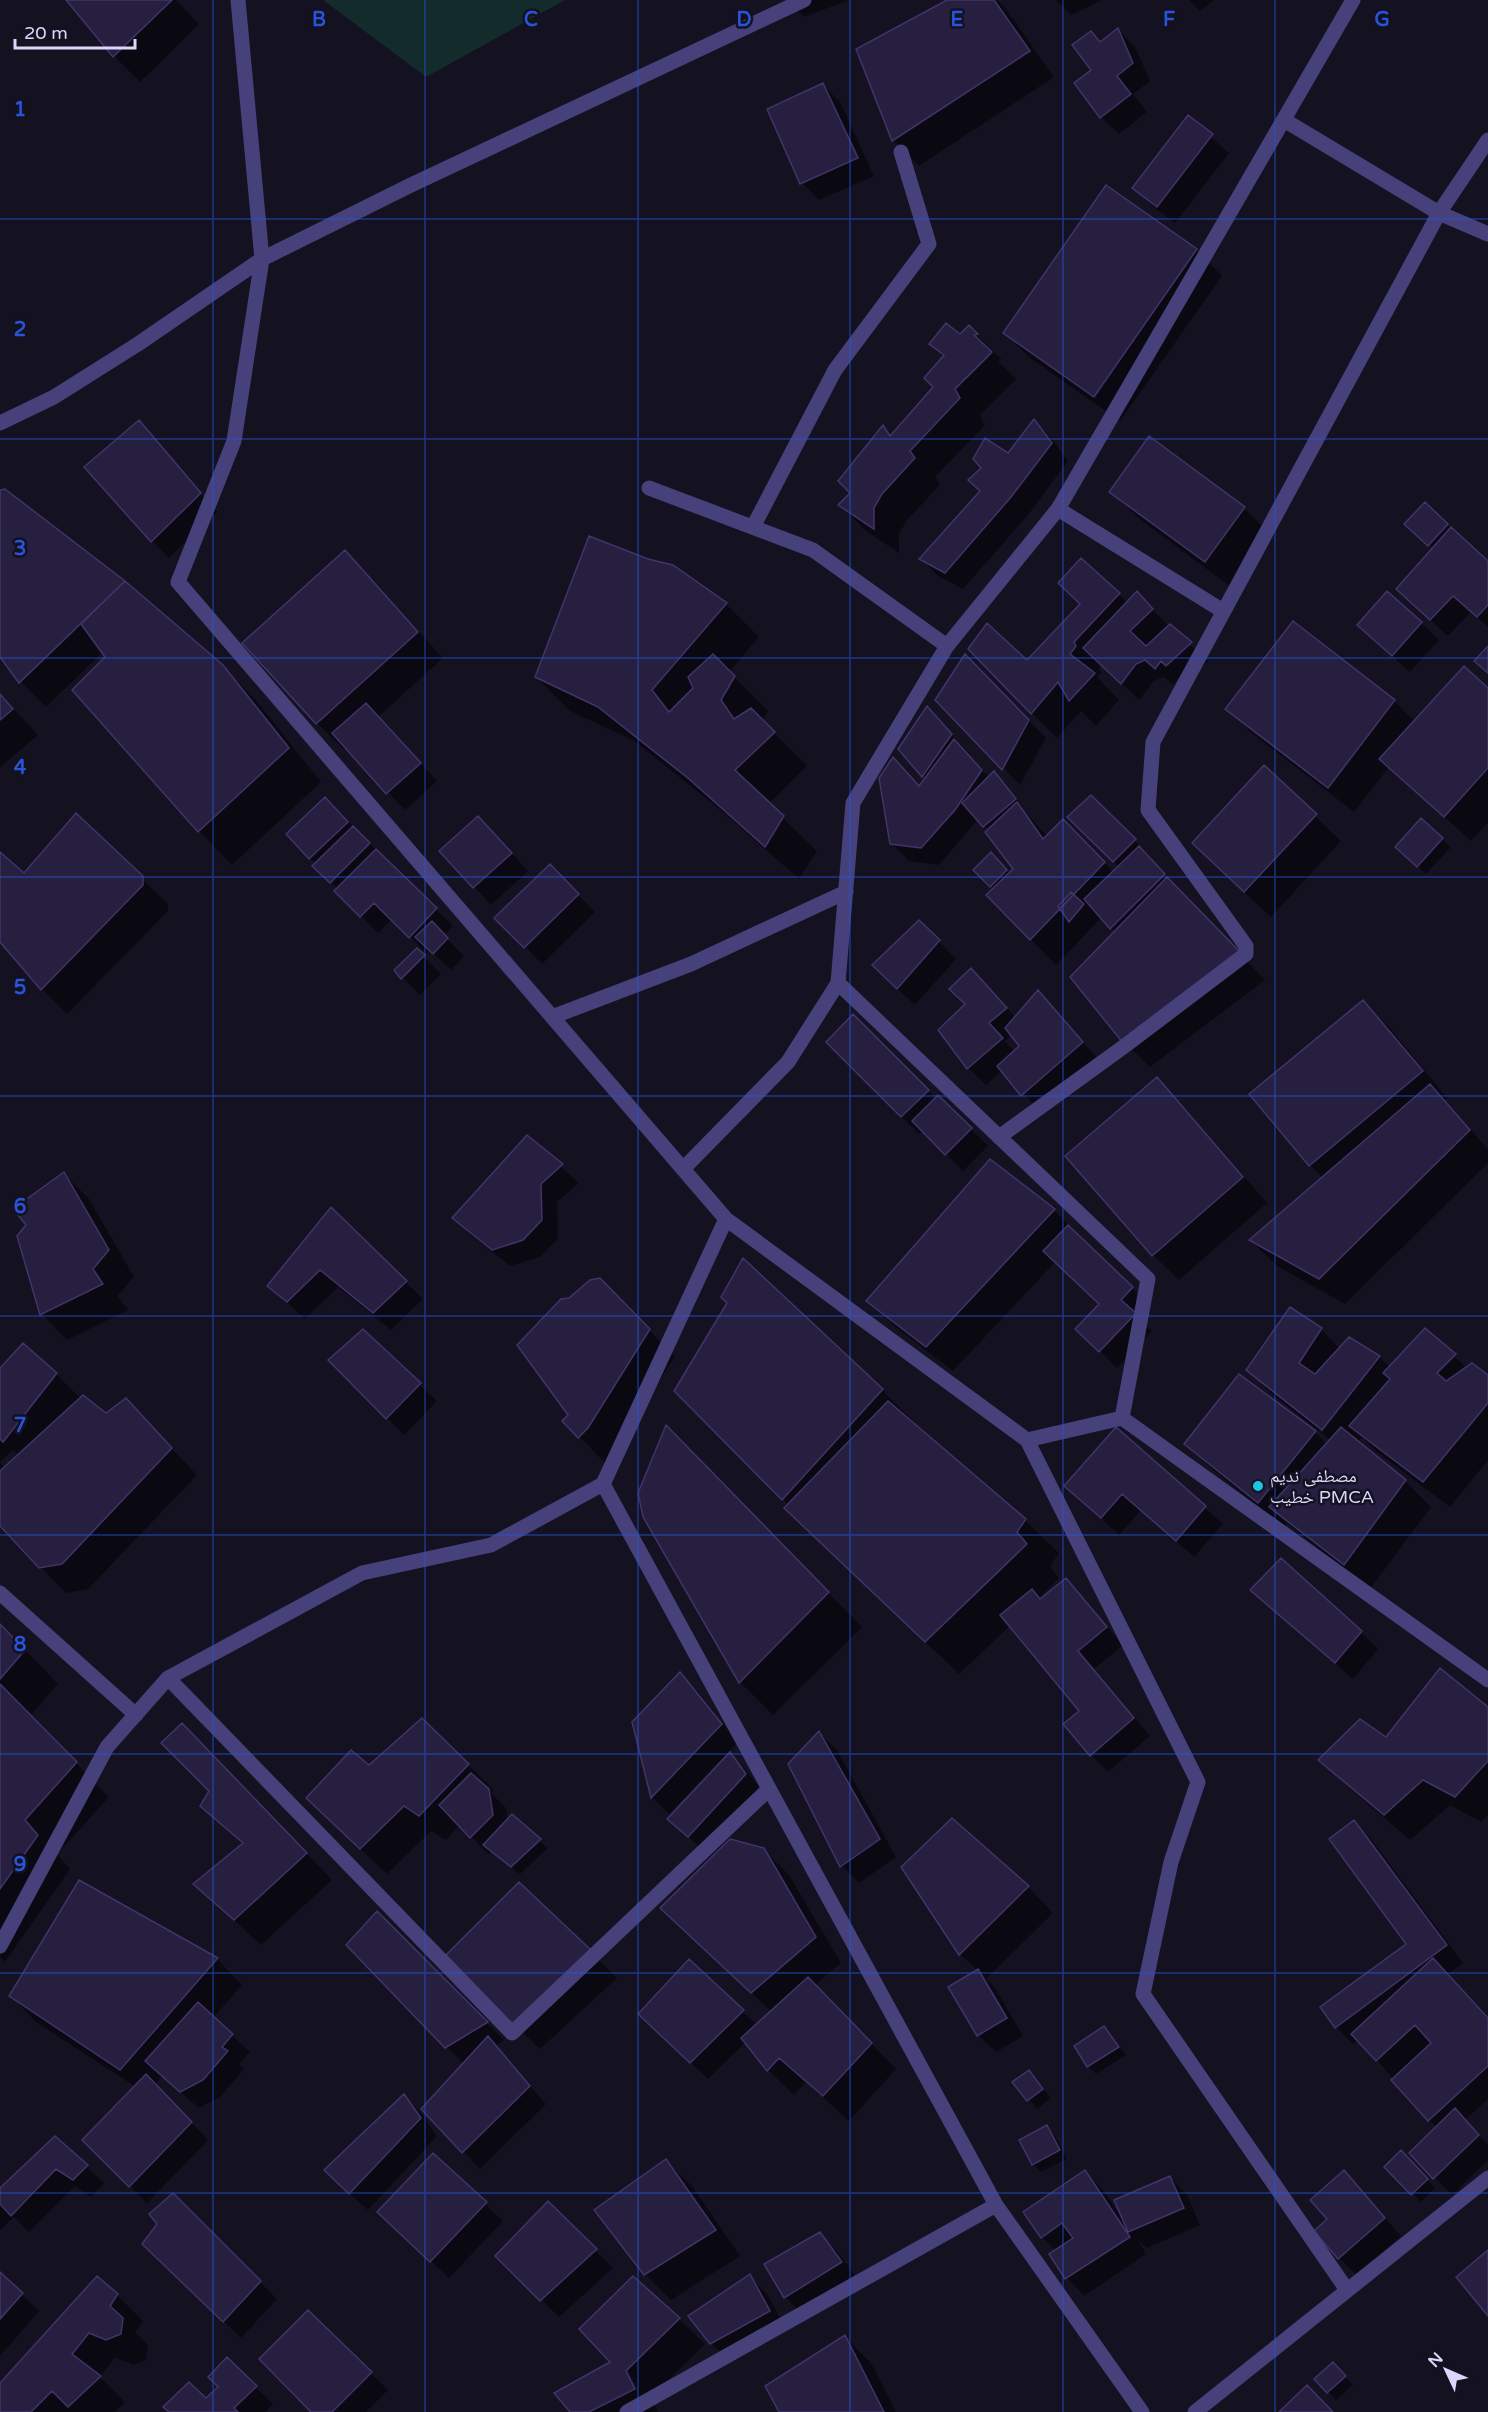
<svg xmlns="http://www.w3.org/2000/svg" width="1488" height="2412" font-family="'Varela Round','Noto Naskh Arabic',sans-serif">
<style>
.green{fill:#142b2b}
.shadow{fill:#0007;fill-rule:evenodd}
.building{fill:#271f40;stroke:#403469;stroke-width:1.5}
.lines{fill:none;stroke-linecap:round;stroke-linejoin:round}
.minor{stroke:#46417b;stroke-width:15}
.grid{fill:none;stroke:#2755da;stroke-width:1.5;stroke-opacity:0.55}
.poi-dot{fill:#1cc5e0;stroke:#141121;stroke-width:2}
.labels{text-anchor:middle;stroke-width:5;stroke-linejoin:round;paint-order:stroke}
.poi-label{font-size:18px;fill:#dcd6fa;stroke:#141121;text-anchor:start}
.grid-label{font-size:20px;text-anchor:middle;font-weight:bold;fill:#2755da;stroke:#141121;stroke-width:5;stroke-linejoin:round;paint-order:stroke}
</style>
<rect width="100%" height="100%" fill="#141121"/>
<path class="green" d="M323 0H565L426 77Z"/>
<path class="shadow" d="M68 0H176L199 24 140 82 114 56Z
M787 0H849L804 17Z
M950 0H997L1006 9 1054 77 919 166 893 140Z
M1056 0H1102L1071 15Z
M1189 0H1214L1200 11Z
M1118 30 1135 47 1150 81 1133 94 1147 112 1119 134 1101 117 1093 70 1091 33 1101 43Z
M823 85 840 102 874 176 819 200 802 183Z
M1188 117 1229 153 1175 223 1151 205 1134 188Z
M1107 187 1197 250 1222 276 1120 421 1030 358 1005 333Z
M969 327 1002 360 998 361 1016 379 980 415 985 425 935 477 940 485 907 520 899 534V553L866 531 840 505 852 493 883 428 892 436 935 387 944 356 931 344 960 336ZM984 357H989L967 379 964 377Z
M1034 421 1051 438 1068 461 1028 515 963 589 938 576 921 559 981 491Z
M138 422 217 512 169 558 152 541Z
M4 490 125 582 222 666 256 700 321 782 232 865 199 831 74 690 107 657 103 652 46 707 21 682 0 654V491Z
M1111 491 1244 508 1270 534 1231 587 1137 517Z
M1425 504 1488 563V627L1471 612 1448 636 1415 606 1434 549 1415 532Z
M345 552 443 658 378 717 437 781 405 810 346 747 343 749 317 723 244 643Z
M647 560 672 566 726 604 759 637 729 672 768 711 762 720 807 766 768 804 817 851 799 879 724 813 633 740 570 711 536 677Z
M1081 560 1128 603 1137 593 1169 627 1208 661 1185 682 1179 677 1173 685 1164 677 1154 681 1139 700 1102 665 1099 668 1101 673 1097 677 1119 700 1096 726 1081 711 1057 738 1032 713 1027 662 1081 605Z
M1421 623 1439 640 1410 672 1376 642Z
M965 656 1046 738 1020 785 937 700Z
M1488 690V822L1471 841 1389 767 1354 812 1253 734 1227 709 1394 701 1415 722Z
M0 694 38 735 0 767Z
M928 709 969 753 967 754 989 778 994 773 1003 781 1023 808 1022 809 1048 837 1089 847 1114 873 1119 867 1069 817 1091 797 1152 858 1150 860 1265 980 1150 1067 1124 1042 1115 932 1102 917 1056 965 988 895 994 889 975 870 1000 862 1010 874 1015 869 989 830 978 819 939 865 909 861 891 843 894 759 920 787 926 779 900 749Z
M1264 767 1341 841 1271 917 1219 869Z
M343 817 453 926 444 936 464 956 451 970 430 950 427 954 392 919 378 933 336 891 338 889 314 866 316 864 310 858Z
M1421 820 1451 847 1426 874 1405 855Z
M495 835 528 871 491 905 441 851Z
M0 854 24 875 141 878 168 904V911L67 1014 42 989 0 939Z
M550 866 595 912 542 964 497 918Z
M919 922 956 959 915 1005 891 983Z
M417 950 441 974 420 995 396 970Z
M988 987 1016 1018 1038 993 1099 1060 1040 1112 1003 1070 986 1085 968 1068 940 1030ZM1012 1035 1021 1046 1015 1052 1005 1041Z
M1363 1002 1389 1027 1447 1098 1444 1100 1488 1149V1163L1345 1304 1277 1266 1251 1241 1323 1178 1310 1165Z
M853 1016 936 1099 938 1097 988 1146 963 1171 923 1130 919 1134 828 1042Z
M1157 1079 1182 1105 1267 1203 1179 1280 1153 1255Z
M527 1137 579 1183 557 1202 558 1238 540 1257 510 1266 472 1236 454 1218Z
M990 1161 1054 1210 1080 1236 1078 1237 1150 1305 1138 1317 1152 1331 1117 1368 1095 1346 1100 1304 1056 1261 953 1371 894 1326 868 1301Z
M64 1174 89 1199 134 1277 117 1296 128 1310 67 1340 42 1314 18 1236Z
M331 1209 423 1299 391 1330 338 1287 305 1319 269 1286Z
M599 1280 675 1356 613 1454 605 1463 564 1421 570 1415 569 1300Z
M1321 1329 1340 1349 1379 1357 1390 1368 1425 1330 1467 1368 1488 1377V1460L1450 1507 1377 1452 1362 1437 1358 1442 1405 1481 1431 1507 1370 1589 1287 1523 1284 1528 1212 1469 1186 1444 1315 1432 1327 1444 1330 1440 1321 1433 1367 1374 1366 1373 1360 1378 1319 1431 1274 1396 1248 1370Z
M330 1360 419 1384 437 1401 404 1435Z
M0 1371 56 1374 81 1399 106 1415 126 1400 197 1475 88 1589 66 1593 0 1524V1463L5 1468 19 1456 13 1450 0 1462Z
M882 1390 915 1423 913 1425 1025 1520 1059 1553 1050 1566 1059 1578 1039 1598 1041 1600 1066 1580 1123 1645 1094 1669 1150 1736 1108 1772 1091 1755 1081 1711 1011 1625 959 1674 820 1541 789 1505 676 1391Z
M1116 1429 1223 1524 1194 1557 1141 1510 1119 1535 1066 1486Z
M699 1461 862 1627 773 1715 740 1682 645 1516Z
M1253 1590 1361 1632 1378 1649 1353 1679Z
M0 1625 58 1684 30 1716 109 1797 57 1854 70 1869 5 1962 0 1957Z
M680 1674 697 1691 738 1742 669 1814 652 1797Z
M1488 1709V1815L1481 1822 1450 1805 1410 1840 1346 1785 1320 1760Z
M422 1720 494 1790 491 1793 506 1808 508 1820 512 1816 548 1848 520 1874 491 1851 488 1854 460 1825 446 1840 431 1831 387 1874 334 1824 369 1767Z
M819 1733 837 1750 896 1857 859 1883 842 1866 789 1764Z
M208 1750 332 1880 261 1945 195 1884 243 1845 201 1806 211 1791Z
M730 1755 748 1772 762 1792 706 1853 669 1819Z
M1354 1822 1371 1839 1463 1963 1448 1974 1488 2018V2099L1465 2120 1488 2145V2160L1452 2195 1411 2153 1437 2128 1359 2040 1353 2044 1336 2027 1408 1944Z
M763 1849 789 1875 841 1963 815 1985 896 2069 849 2121 806 2082 794 2095 768 2070 746 2042 708 2079 657 2031 689 1961 757 2025 772 2012 688 1934Z
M903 1867 1028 1887 1053 1913 986 1979 995 1988 1023 2036 996 2052 978 2035V1971L960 1954Z
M80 1882 217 1959 242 1985 213 2018 250 2052 239 2064 244 2069 220 2097 199 2108 162 2076 155 2085 208 2140 147 2203 85 2140 136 2087 36 2022 11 1996Z
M377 1913 504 2040 495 2046 546 2104 480 2169 423 2109 464 2064 348 1945Z
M591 1952 617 1978 540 2049 514 2024Z
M1104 2027 1126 2055 1096 2074 1088 2066Z
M1029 2072 1051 2098 1037 2109 1015 2082Z
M404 2096 421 2113 437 2136 368 2210 343 2188Z
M1047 2127 1055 2136 1067 2159 1041 2172 1033 2164Z
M55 2138 104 2183 91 2197 75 2186 29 2232 14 2217 0 2230V2191Z
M1401 2152 1435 2188 1421 2202 1386 2167Z
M433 2155 503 2221 449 2278 396 2229Z
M666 2161 692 2186 740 2256 671 2300 645 2274Z
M1085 2172 1103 2190 1122 2218 1170 2177 1187 2195 1200 2225 1147 2248 1138 2240 1146 2254 1084 2296 1067 2278 1051 2255 1056 2251 1042 2237Z
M1344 2172 1401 2236 1357 2275 1339 2258 1329 2219Z
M173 2195 277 2299 241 2338 161 2261 159 2224Z
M548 2203 613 2268 559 2317 497 2256Z
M819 2234 837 2251 858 2280 802 2314 785 2297Z
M0 2274 39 2311 0 2356Z
M749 2276 767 2294 786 2328 729 2361 711 2343Z
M117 2295 143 2321 135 2332 148 2345 146 2360 133 2365 115 2357 100 2377 125 2402 115 2412H0V2386Z
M679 2319 705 2344 651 2397 658 2412H572L612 2362ZM624 2363 638 2390 637 2391 632 2385 622 2365Z
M845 2337 871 2363 896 2412H781Z
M227 2359 273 2404 265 2412H170L206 2400 220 2387Z
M1341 2372 1353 2385 1336 2400 1316 2379Z
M371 2373 388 2390 366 2412H313Z"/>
<path class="building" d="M66 0H172L113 57Z
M947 0H994L1030 51 892 141 856 49Z
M1118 28 1133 63 1117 76 1131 94 1100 118 1074 83 1091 70 1072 45 1091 31 1100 42Z
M823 83 858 158 800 184 767 109Z
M1188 115 1213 134 1157 207 1132 188Z
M1106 185 1197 249 1094 397 1003 333Z
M946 323 960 334 969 325 978 334 974 335 992 352 955 389 960 398 910 451 915 458 882 494 874 508V529L838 505 850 493 838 481 883 425 890 436 933 387 924 378 944 355 929 344Z
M1034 419 1052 443 1011 497 945 573 919 559 980 491 968 480 981 468 973 459 985 438 1008 453Z
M139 420 201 493 151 542 84 467Z
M1149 436 1245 507 1205 562 1109 492Z
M5 489 125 581 19 683 0 657V490Z
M1425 502 1448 524 1428 546 1404 524Z
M1451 527 1488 561V605L1477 617 1453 596 1430 620 1396 589Z
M589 536 648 559 673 565 727 603 652 690 669 712 693 688 688 677 713 654 735 676 721 700 734 719 751 708 775 732 735 770 784 816 765 847 689 779 598 707 535 677Z
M345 550 418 632 316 724 242 643Z
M1081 558 1120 593 1074 642 1076 646 1070 654 1095 673 1069 701 1058 682 1031 714 968 649 987 623 1027 660 1080 604 1058 583Z
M125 581 223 665 289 748 198 832 72 690 105 657 81 624Z
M1137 591 1153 609 1130 631 1146 646 1170 624 1192 642 1166 666 1161 661 1155 669 1145 660 1136 664 1121 684 1083 648Z
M1387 591 1422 622 1392 656 1357 625Z
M1293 621 1395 700 1328 788 1225 709Z
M1488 646V673L1474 661Z
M965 654 1029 720 1002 770 935 700Z
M1464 666 1488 688V768L1444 817 1379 759Z
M0 694 13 709 0 720Z
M366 703 421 763 386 794 332 733Z
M927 706 952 734 922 777 898 749Z
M954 739 982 770 955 810 921 848 890 844 879 778 893 757 919 786Z
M1264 765 1317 814 1244 892 1192 843Z
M994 771 1016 799 983 827 962 803Z
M1091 795 1136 839 1113 862 1067 817Z
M325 797 348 822 309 859 286 834Z
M1017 802 1043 839 1063 819 1105 862 1030 940 986 895 1013 869 985 832Z
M76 813 143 876V885L41 990 0 942V852L24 873Z
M478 816 512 853 473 888 439 851Z
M1421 818 1443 838 1417 867 1395 847Z
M353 826 370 843 330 883 312 866Z
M1139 846 1165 874 1110 929 1084 899Z
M376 849 437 908 409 938 374 903 360 917 334 891Z
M991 852 1007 870 990 887 973 870Z
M550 864 579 894 524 948 494 918Z
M1167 877 1241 953 1123 1043 1070 977Z
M1071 892 1084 904 1069 922 1058 906Z
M919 920 940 940 897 989 872 965Z
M432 921 448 938 433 954 415 937Z
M417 948 425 955 401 979 394 970Z
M971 968 1007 1008 989 1023 1003 1038 967 1069 938 1030 965 1004 949 989Z
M1038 990 1083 1042 1021 1096 997 1066 1019 1046 1005 1028Z
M1363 1000 1423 1071 1309 1166 1249 1094Z
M853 1014 929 1090 901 1117 826 1042Z
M1157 1077 1243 1177 1152 1256 1065 1156Z
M1430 1084 1470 1130 1319 1279 1249 1240Z
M938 1095 972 1128 945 1155 912 1121Z
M527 1135 563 1164 541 1184 542 1220 523 1240 492 1250 452 1218Z
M990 1159 1055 1209 926 1347 866 1301Z
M64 1172 109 1250 93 1269 103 1284 40 1315 17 1236 26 1225 13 1209Z
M331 1207 407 1281 373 1313 320 1270 287 1302 267 1286Z
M1068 1225 1133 1287 1121 1300 1136 1313 1099 1352 1075 1329 1099 1304 1043 1251Z
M743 1258 883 1389 782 1500 674 1391 727 1303 721 1297Z
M600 1278 650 1329 588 1428 578 1438 562 1421 568 1415 517 1345 561 1299 569 1298 590 1280Z
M1290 1307 1322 1328 1299 1363 1315 1374 1349 1337 1380 1356 1322 1430 1246 1370Z
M1425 1328 1456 1354 1437 1373 1446 1381 1472 1363 1488 1375V1403L1423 1482 1349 1426 1390 1379 1383 1373Z
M363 1329 421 1383 386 1419 328 1360Z
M23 1343 57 1373 3 1442 0 1439V1368Z
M1239 1374 1316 1431 1258 1503 1184 1444Z
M83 1395 106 1413 126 1398 172 1448 62 1564 39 1568 0 1526V1471Z
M888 1401 1026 1519 1017 1532 1027 1544 925 1642 784 1508Z
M666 1425 829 1592 739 1683 643 1517 638 1493Z
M1116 1427 1206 1506 1176 1541 1122 1494 1101 1518 1064 1486Z
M1341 1427 1406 1480 1344 1565 1269 1507Z
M1281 1558 1362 1631 1335 1663 1250 1590Z
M1066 1578 1107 1627 1078 1651 1134 1718 1090 1756 1063 1724 1079 1711 1000 1615 1032 1589 1040 1599Z
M0 1624 25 1650 0 1679Z
M1440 1668 1488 1707V1761L1455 1797 1423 1780 1384 1815 1318 1760 1360 1719 1386 1737Z
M680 1672 722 1724 651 1798 632 1722Z
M0 1684 77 1762 25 1820 38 1835 0 1889Z
M422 1718 469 1764 419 1816 404 1806 360 1849 306 1798 351 1750 369 1765Z
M182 1723 307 1853 234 1920 193 1884 243 1843 200 1806 209 1791 161 1743Z
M819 1731 880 1839 840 1867 788 1764Z
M730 1752 746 1774 688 1837 667 1819Z
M471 1773 489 1789 493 1815 470 1838 439 1805Z
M512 1814 541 1839 511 1867 483 1845Z
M952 1818 1029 1886 959 1955 901 1867Z
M1354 1820 1447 1945 1335 2028 1320 2007 1406 1944 1329 1839Z
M730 1839 764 1848 816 1937 751 1993 660 1908Z
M79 1880 218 1958 120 2070 9 1996Z
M519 1882 592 1951 513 2025 446 1955Z
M377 1911 488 2022 445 2048 346 1945Z
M1433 1958 1488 2018V2066L1428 2121 1391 2080 1431 2043 1415 2025 1376 2061 1351 2034Z
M689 1959 744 2010 690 2063 638 2014Z
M978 1969 1007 2018 977 2036 948 1987Z
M808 1977 872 2043 823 2096 779 2058 767 2071 741 2038Z
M198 2002 233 2034 222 2047 228 2051 203 2080 180 2092 145 2061Z
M1104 2026 1119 2047 1087 2067 1074 2046Z
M488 2036 530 2086 462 2153 421 2109Z
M1029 2070 1043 2089 1027 2101 1012 2082Z
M146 2074 192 2122 129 2187 82 2140Z
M404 2094 421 2118 349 2194 324 2170Z
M1455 2108 1479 2135 1433 2179 1409 2153Z
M1047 2125 1060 2150 1032 2165 1019 2140Z
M55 2136 88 2165 73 2180 56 2169 11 2216 0 2204V2188Z
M1401 2150 1428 2179 1411 2195 1384 2167Z
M433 2153 487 2202 430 2262 377 2212Z
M666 2159 716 2230 644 2275 594 2210Z
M1085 2170 1130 2237 1065 2279 1049 2254 1073 2238 1062 2223 1041 2238 1023 2212Z
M1344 2170 1385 2218 1338 2259 1314 2231 1327 2219 1310 2200Z
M1170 2176 1184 2208 1128 2232 1114 2200Z
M173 2193 261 2281 223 2322 142 2244 157 2224 149 2214Z
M548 2201 597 2249 540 2301 495 2256Z
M820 2232 842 2262 784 2298 764 2264Z
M1488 2250V2316L1456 2277Z
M0 2272 23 2293 0 2319Z
M750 2274 770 2311 710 2344 688 2316Z
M97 2276 118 2294 110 2306 123 2318 121 2334 106 2340 89 2333 72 2354 101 2376 68 2407 52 2391 31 2412H0V2383Z
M633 2276 680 2318 626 2371 635 2389 589 2412H570L554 2393 610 2362 579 2329Z
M308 2310 372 2372 332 2412H311L259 2359Z
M845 2335 884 2412H779L765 2386Z
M227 2357 257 2386 234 2408 238 2412H169L163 2407 189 2382 206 2398 218 2387 208 2377Z
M1333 2362 1346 2376 1327 2393 1314 2379Z
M1307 2385 1333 2412H1279Z"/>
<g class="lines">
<path class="minor" d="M238 0 262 259 234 441 178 582 726 1219 1027 1440 1122 1418 1488 1680
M1284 120 1439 213 1488 234
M0 423 54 397 138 344 262 259 411 185 804 0
M649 488 813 550 947 646
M1058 509 1223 611
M753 527 835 370 929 244 901 152
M838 983 1148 1279 1122 1418
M552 1017 691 964 846 892
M999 1137 1126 1045 1246 954V946L1148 810 1153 742 1439 213 1488 140
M683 1169 788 1062 838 983 853 803 947 646 1058 509 1353 0
M726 1219 603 1484 996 2205 1142 2412
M1027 1440 1198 1782 1171 1862 1143 1994 1347 2290
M0 1593 136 1715
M168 1678 512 2033 769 1789
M0 1946 107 1747 168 1678 362 1573 491 1545 603 1484
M627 2412 996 2205
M1195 2412 1488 2178"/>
</g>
<path class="grid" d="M213 0V2412M425 0V2412M638 0V2412M850 0V2412M1063 0V2412M1275 0V2412M0 219H1488M0 439H1488M0 658H1488M0 877H1488M0 1096H1488M0 1316H1488M0 1535H1488M0 1754H1488M0 1973H1488M0 2193H1488"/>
<circle class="poi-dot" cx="1258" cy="1486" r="6"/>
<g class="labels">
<g class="poi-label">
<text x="1270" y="1482">مصطفى نديم<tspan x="1270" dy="21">خطيب PMCA</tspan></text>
</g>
</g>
<g class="grid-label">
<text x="319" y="26">B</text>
<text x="531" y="26">C</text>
<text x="744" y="26">D</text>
<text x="957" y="26">E</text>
<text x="1169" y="26">F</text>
<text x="1382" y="26">G</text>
<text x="20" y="116">1</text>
<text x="20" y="336">2</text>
<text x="20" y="555">3</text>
<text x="20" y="774">4</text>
<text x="20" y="994">5</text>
<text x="20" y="1213">6</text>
<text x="20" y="1432">7</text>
<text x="20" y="1651">8</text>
<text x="20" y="1871">9</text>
</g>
<g transform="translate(1446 2370) rotate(314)" stroke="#141121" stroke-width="4.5" paint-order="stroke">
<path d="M0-4.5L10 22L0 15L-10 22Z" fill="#dcd6fa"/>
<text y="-9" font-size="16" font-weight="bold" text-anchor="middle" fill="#dcd6fa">N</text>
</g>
<path d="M15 39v9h120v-9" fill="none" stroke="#dcd6fa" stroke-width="3"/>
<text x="24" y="39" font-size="18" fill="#dcd6fa" stroke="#141121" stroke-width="4.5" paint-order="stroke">20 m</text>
</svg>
